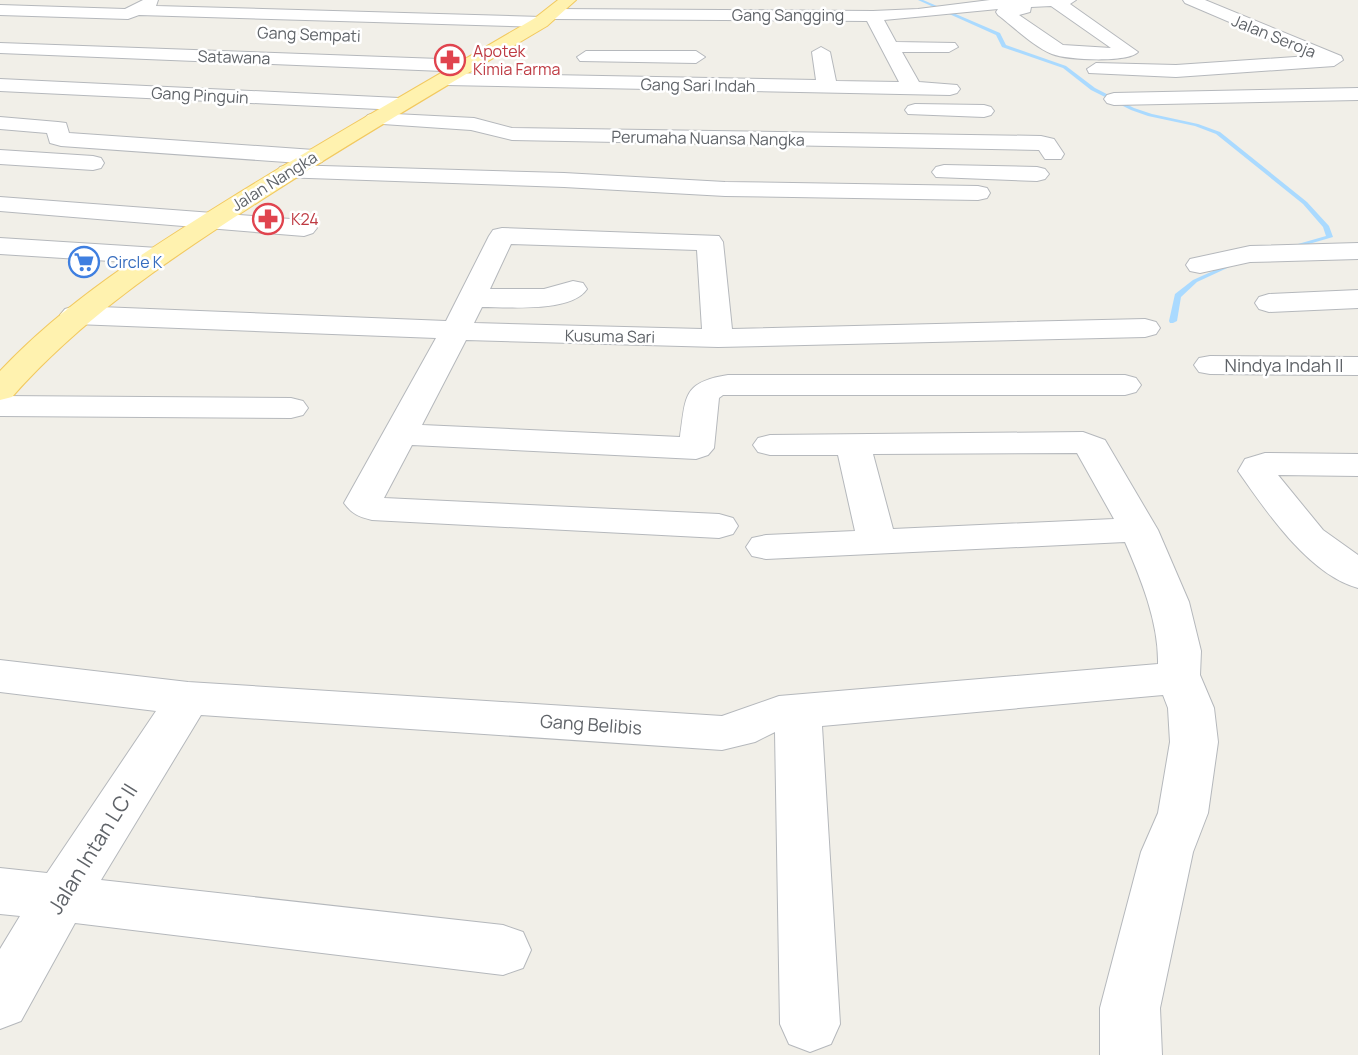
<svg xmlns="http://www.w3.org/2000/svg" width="1358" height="1055" font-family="Manrope,sans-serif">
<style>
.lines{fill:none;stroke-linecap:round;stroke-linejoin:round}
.stream{fill:#aadaff;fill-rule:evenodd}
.minor-casing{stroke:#b5b8bc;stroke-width:2}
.major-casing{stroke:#f2c960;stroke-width:2}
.minor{fill:#fff;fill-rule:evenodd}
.major{fill:#fff2af;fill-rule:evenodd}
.labels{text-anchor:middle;stroke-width:5;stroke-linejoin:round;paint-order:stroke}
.far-street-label{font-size:16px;fill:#5f6368;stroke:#fff}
.far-health-label{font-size:16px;fill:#be3a42;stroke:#fff;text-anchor:start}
.far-shop-label{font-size:16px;fill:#366cbe;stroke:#fff;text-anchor:start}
.street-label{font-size:18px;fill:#5f6368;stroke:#fff}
.near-street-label{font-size:21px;fill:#5f6368;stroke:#fff}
</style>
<rect width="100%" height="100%" fill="#f1efe8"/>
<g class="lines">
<path class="stream" d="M918 0H923L1000 33 1006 45 1066 66 1095 88 1134 108 1152 114 1198 124 1220 132 1307 202 1329 226 1333 237 1295 248H1291V246L1326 236 1323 227 1303 204 1216 134 1195 126 1148 116 1131 110 1091 90 1063 68 1002 47 996 35Z
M1233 262 1238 263 1197 282 1181 297 1177 321 1173 323H1170L1169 321 1175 294 1193 280Z"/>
<g class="minor-casing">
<path id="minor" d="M143 0H158L156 6 541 17 549 22 541 27 139 15 128 19 0 15V5L125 9Z
M990 0H1076L1070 4 1138 52C1128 63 1067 60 1052 54 1033 46 1015 28 998 15L996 12 998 9 884 20 896 42 955 43 958 47 949 52H902L919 82 957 85 960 89 957 93 950 95 446 85 436 79 446 73 816 80 812 52 821 47 830 52 836 81 899 82 867 21 554 19 546 14 554 9 873 11 918 9ZM1051 6 1111 48 1063 45 1019 15 1030 12 1031 7Z
M1183 0H1205L1341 56 1343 60 1334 66 1176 77 1089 73 1087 69 1096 63 1176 65 1309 56 1185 3Z
M0 43 467 60 476 66 467 72 0 53Z
M586 51H696L705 57 696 63 580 61 577 57Z
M0 79 399 98 406 100 409 104 406 108 399 110 0 91Z
M1358 88V100L1114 105 1107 103 1104 99 1107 95 1114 93Z
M915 104 984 105 991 107 994 111 991 115 984 117 908 114 905 110 908 106Z
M375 113 474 118 512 128 1041 136 1054 139 1064 154 1061 159H1045L1039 150 512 140 471 130 368 123 364 119 368 115Z
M0 117 58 122 66 123 69 133 314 150 322 152 325 157 322 162 314 164 61 146 50 143 47 133 0 129Z
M0 150 93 156 101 158 104 163 101 168 93 170 0 164Z
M288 165 564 173 725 182 978 186 987 188 990 193 987 198 978 200 725 196 564 187 280 177 276 172 280 167Z
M944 165 1037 167 1045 169 1049 174 1045 179 1037 181 936 177 932 172 936 167Z
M0 197 304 220 313 223 317 228 313 233 304 236 0 211Z
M502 228 719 236 723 242 732 329 1145 319 1156 322 1160 328 1156 334 1145 337 718 347 466 340 422 425 680 437C686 397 682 382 728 375H1125L1136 378 1141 385 1136 392 1125 395H723L719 398 714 448 708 455 696 459 412 445 384 498 719 514 733 518 738 526 733 534 719 538 372 520C359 517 352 514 344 503L436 338 75 324 65 321 60 315 65 309 75 306 446 321 489 236 493 230ZM511 244 697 250 702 329 474 323 482 307C508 307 571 313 587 289L583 283 573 281 544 289H490Z
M0 238 158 248 168 250 171 256 168 262 158 264 0 254Z
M1358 243V259L1250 262 1200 273 1190 271 1186 265 1190 259 1250 246Z
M1358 290V308L1269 312 1259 309 1255 303 1259 297 1269 294Z
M1210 356 1358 357V375L1210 374 1199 372 1194 365 1199 358Z
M0 396 291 398 303 401 308 408 303 415 291 418 0 416Z
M1083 432 1105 440 1158 530 1189 602 1201 651 1200 675 1214 708 1218 742 1208 813 1193 852 1160 1008 1162 1055H1100V1008L1141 852 1158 813 1170 742 1168 708 1163 695 822 726 840 1024 831 1044 810 1052 789 1044 780 1024 775 732 755 742 722 750 201 715 101 880 503 925 523 932 531 950 523 968 503 975 75 923 21 1021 0 1029V949L20 916 0 914V868L47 873 156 711 0 692V660L188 682 722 716 779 696 1158 664C1159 623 1141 579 1125 542L766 559 752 556 746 547 752 538 766 535 855 531 838 455H770L758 452 753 445 758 438 770 435ZM1077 453 1114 519 893 529 873 454Z
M1265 453 1358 454V476L1278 475 1323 530 1358 555V588C1309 575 1266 511 1238 471L1245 459Z"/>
</g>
<g class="major-casing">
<path id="major" d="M558 0H576L547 26C448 85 349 143 252 206 165 262 81 319 12 397L0 400V371C66 301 147 250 229 199 329 137 433 78 535 18Z"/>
</g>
<use href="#minor" class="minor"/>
<use href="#major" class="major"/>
</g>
<defs>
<g id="pharmacy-ring" transform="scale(1.575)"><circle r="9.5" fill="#fff" stroke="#e0444e" stroke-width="1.5"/><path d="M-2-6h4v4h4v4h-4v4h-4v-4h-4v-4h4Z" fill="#e0444e"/></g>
<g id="supermarket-ring" transform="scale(1.575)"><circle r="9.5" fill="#fff" stroke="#3f7fe0" stroke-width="1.5"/><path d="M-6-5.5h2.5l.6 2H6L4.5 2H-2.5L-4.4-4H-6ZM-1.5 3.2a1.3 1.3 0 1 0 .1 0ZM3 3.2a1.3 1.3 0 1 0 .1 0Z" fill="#3f7fe0"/></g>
</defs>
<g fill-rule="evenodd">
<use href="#pharmacy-ring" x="450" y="60"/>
<use href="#pharmacy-ring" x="268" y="219"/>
<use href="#supermarket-ring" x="84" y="262"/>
</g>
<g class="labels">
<g class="far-street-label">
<text x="788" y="21">Gang Sangging</text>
<text transform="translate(309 34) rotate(2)" y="6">Gang Sempati</text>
<text transform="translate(1274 36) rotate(22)" y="6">Jalan Seroja</text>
<text transform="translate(234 57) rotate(2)" y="6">Satawana</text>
<text transform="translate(698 85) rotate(1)" y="6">Gang Sari Indah</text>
<text transform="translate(200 95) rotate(3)" y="6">Gang Pinguin</text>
<text transform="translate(708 138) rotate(1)" y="6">Perumaha Nuansa Nangka</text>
<text transform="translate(274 181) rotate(-32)" y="6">Jalan Nangka</text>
<text transform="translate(610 336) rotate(1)" y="6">Kusuma Sari</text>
</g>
<g class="far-health-label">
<text x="473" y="57">Apotek<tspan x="473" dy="18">Kimia Farma</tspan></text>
<text x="291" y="225">K24</text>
</g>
<g class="far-shop-label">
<text x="107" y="268">Circle K</text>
</g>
<g class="street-label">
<text x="1284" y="372">Nindya Indah II</text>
<text transform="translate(591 725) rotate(4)" y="6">Gang Belibis</text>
</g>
<g class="near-street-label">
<text transform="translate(93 849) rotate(-58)" y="7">Jalan Intan LC II</text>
</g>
</g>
</svg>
